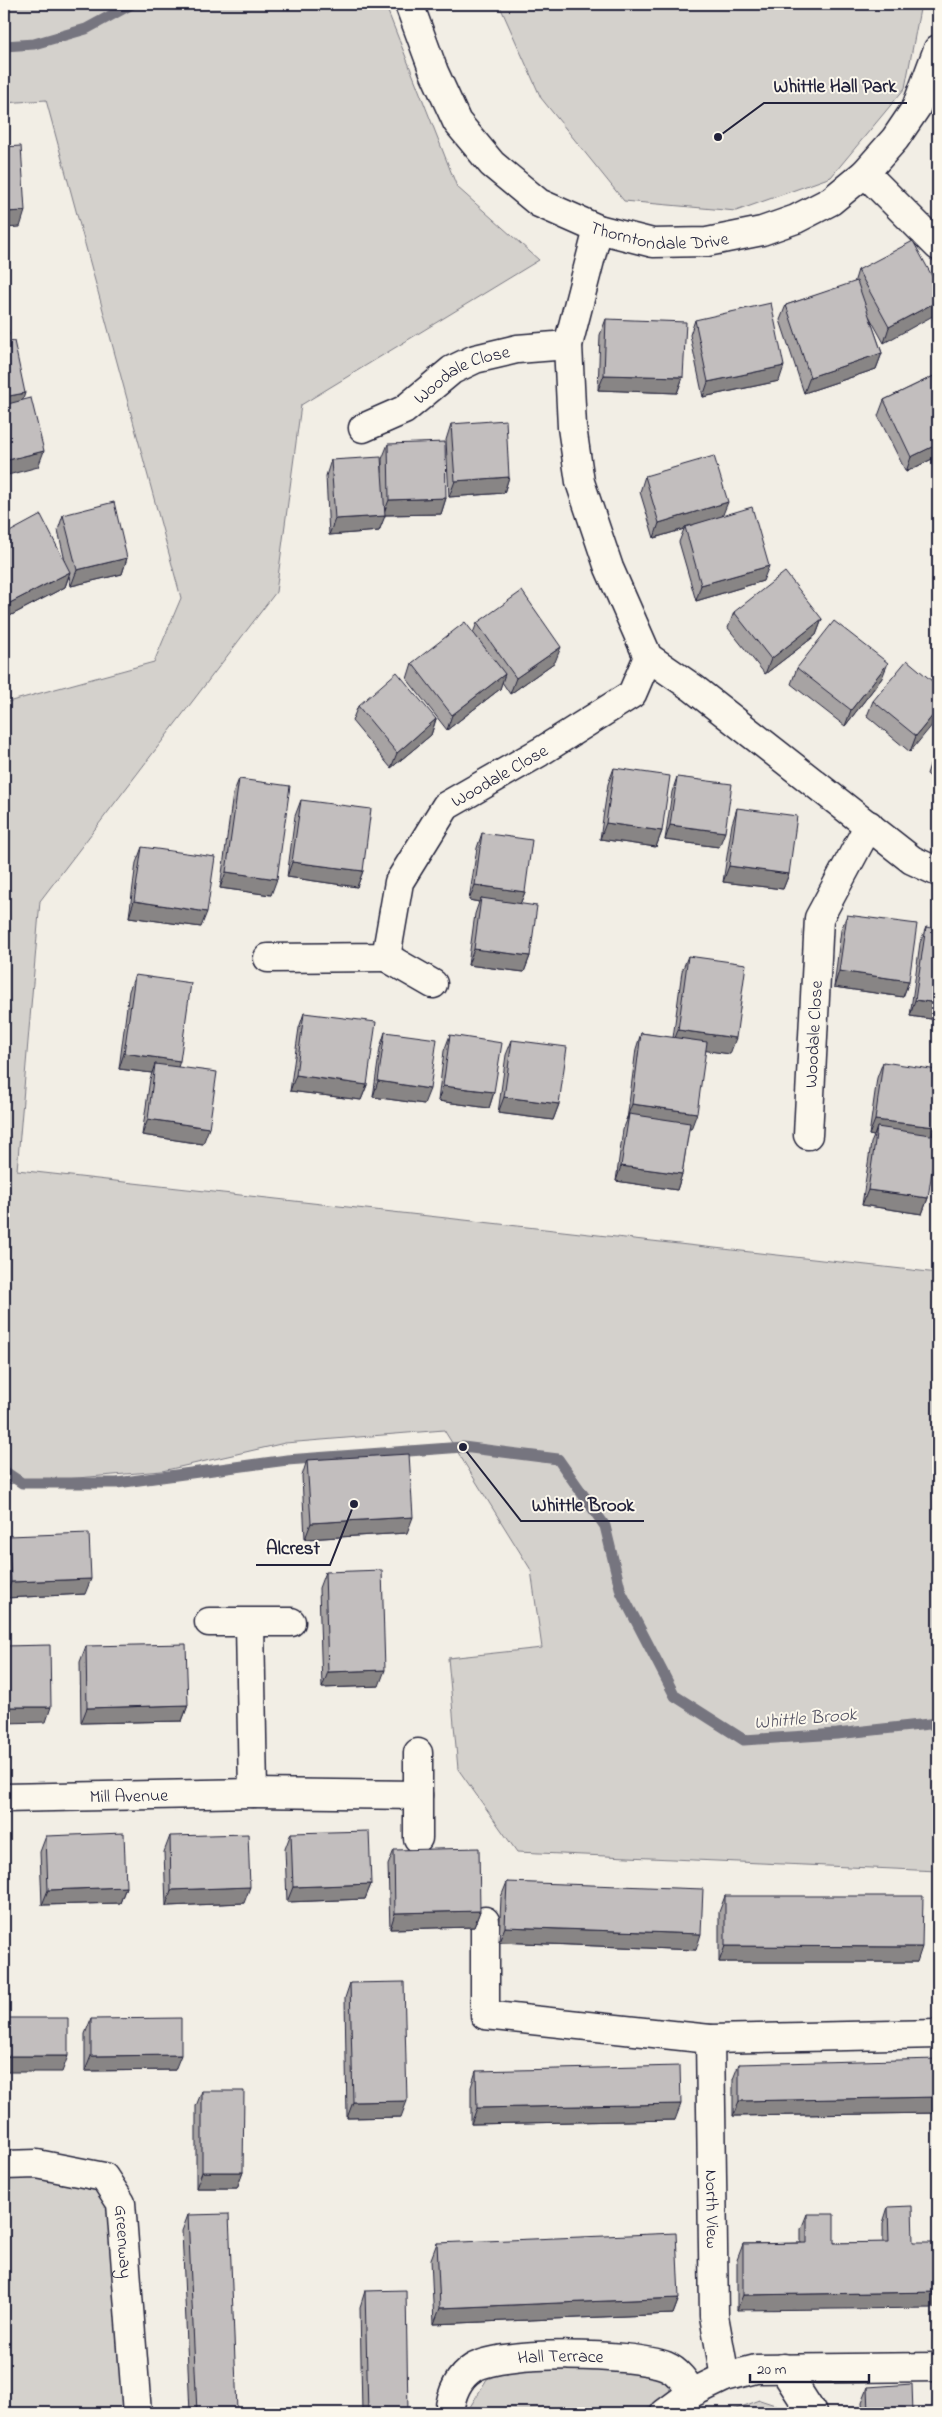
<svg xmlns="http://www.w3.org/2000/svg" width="942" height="2417" font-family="'Indie Flower',sans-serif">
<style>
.green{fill:#d4d1cc;stroke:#7b7a84}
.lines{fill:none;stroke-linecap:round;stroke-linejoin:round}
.stream{stroke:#76747f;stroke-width:11}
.street-casing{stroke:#22223b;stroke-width:31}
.street{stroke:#fbf7ec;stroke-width:28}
.wall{fill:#a7a3a3;stroke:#22223b}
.shaded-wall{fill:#888585;stroke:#22223b}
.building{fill:#c2bebe;stroke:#22223b}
.labels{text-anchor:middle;stroke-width:4;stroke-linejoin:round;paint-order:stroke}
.street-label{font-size:18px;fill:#22223b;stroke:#fbf7ec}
.water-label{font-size:19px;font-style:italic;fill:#535263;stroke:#fbf7ec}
.leader{fill:none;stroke:#22223b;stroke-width:2}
.callout-dot{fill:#22223b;stroke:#fbf7ec;stroke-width:2}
.callout-label{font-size:19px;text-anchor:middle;font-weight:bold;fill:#22223b;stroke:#fbf7ec;stroke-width:4;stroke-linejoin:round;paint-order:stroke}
</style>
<rect width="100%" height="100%" fill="#f2eee5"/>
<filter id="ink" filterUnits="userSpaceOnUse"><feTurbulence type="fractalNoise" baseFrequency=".02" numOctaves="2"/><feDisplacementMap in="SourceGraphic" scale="10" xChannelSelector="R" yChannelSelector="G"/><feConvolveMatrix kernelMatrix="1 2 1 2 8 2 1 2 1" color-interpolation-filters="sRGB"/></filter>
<g filter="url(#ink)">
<path class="green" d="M4 4H385L457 187 539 260 301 405 276 592 40 901 17 1170 938 1273V1871L517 1852 458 1769 448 1658 542 1648 531 1570 444 1430 285 1443 162 1471 4 1484V703L154 662 181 598 46 100 4 103Z
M499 4H921L905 88 831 177 736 211 624 201 541 98Z
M4 2166 104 2177 134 2413H4Z
M635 2368 665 2378 671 2393 641 2413H470V2407L487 2379 510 2371Z
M760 2400 778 2406 782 2413H725Z"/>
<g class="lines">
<path class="stream" d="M4 46 34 44 86 29 132 4
M4 1471 22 1483H117L287 1460 463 1447 558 1459 605 1526 621 1592 675 1696 744 1740 837 1734 938 1723"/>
<g class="street-casing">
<g id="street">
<path id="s1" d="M409 4 434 72 457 122 492 164 539 203 598 229 653 243 707 242 762 231 796 219 831 201 865 173 895 139 916 108 938 49"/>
<path d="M865 173 938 246"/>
<path d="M598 229 568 345 572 427 580 482 609 568 648 657 693 688 912 860 938 872"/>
<path id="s2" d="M363 428 404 410 452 370 475 359 517 349 568 345"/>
<path d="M386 957 433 984"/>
<path id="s3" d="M268 958 386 957 399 882 446 806 540 752 632 694 648 657"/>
<path id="s4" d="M808 1135 819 918 869 825"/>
<path d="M209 1622H291"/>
<path d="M250 1623 253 1793"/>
<path d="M418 1753V1838"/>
<path id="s5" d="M4 1798 253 1793 418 1795"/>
<path d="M485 1921V2015L710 2039 938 2034"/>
<path id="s6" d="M710 2039 714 2316 725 2377"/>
<path id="s7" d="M4 2165 37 2164 104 2177 121 2203 137 2413"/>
<path d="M783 2368 812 2413"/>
<path id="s8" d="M449 2413C451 2395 457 2378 473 2368 503 2350 633 2353 666 2366 678 2371 685 2382 692 2393"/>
<path d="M665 2413 692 2393 725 2377 756 2369 938 2367"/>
</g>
</g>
<use href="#street" class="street"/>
</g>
<path class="wall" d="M858 270 938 287 884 343 869 316 882 353 876 369 804 393 780 320 786 305 854 283Z
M606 319 683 377 677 393 598 390 600 335Z
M695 320 779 381 703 397 690 335Z
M938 374V456L906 472 878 416 884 400Z
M451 424 509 477 504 493 449 497 446 440Z
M388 444 446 498 441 514 385 515 379 531 329 535 326 476 331 460 382 473V459Z
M645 476 723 516 763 581 696 601 679 542 684 529 654 538 640 492Z
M63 515 127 558 122 574 71 586 69 576 65 587 4 619V535L65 561 58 530Z
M734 612 822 619 816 635 765 674 728 628Z
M477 623 555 662 510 694 502 682 500 689 447 730 407 679 412 663 473 633Z
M797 668 882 678 845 726 791 684Z
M938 686 910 752 867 716 873 701Z
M358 706 436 719 431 735 391 768 352 721Z
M938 750V783L927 774 932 758Z
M614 768 662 831 656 847 600 839 608 784Z
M677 777 719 847 665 840 672 792Z
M239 779 271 895 220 888 233 794Z
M301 800 363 871 357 887 287 877 295 816Z
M737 808 789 874 783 889 723 882 732 824Z
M482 833 525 892 520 904 530 956 524 972 468 965 475 914 479 902 469 900 477 848Z
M142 847 201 927 129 917 136 863Z
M847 915 909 981 903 997 834 987 841 930Z
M926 927 938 1020 910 1016 920 943Z
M688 956 730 1054 705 1050 691 1129 689 1128 682 1174 677 1190 616 1181 623 1130 627 1120 636 1049 641 1033 673 1038 682 971Z
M135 975 178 1067 203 1144 142 1135 150 1079 152 1073 119 1069 129 991Z
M304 1013 367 1085 361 1100 290 1091 299 1028Z
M385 1032 424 1104 373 1097 380 1048Z
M450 1035 494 1092 489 1108 438 1101 444 1051Z
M512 1040 559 1104 553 1120 498 1113 506 1055Z
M883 1062 935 1127 932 1135 928 1198 922 1214 862 1205 871 1143 874 1136 869 1135 877 1078Z
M307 1460 407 1533 305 1539 302 1476Z
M9 1536 85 1594 5 1598 4 1550Z
M325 1572 379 1686 322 1688 319 1588Z
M86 1646 188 1705 182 1721 81 1723 80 1662Z
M291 1833 371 1884 365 1899 287 1902 285 1849Z
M46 1836 126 1887 120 1903 42 1905 40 1852Z
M170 1836 244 1903 166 1906 164 1852Z
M394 1850 480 1911 474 1927 390 1929 388 1865Z
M507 1882 696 1950 499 1942 501 1897Z
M725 1896 917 1962H719V1912Z
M350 1983 401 2117 347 2118 345 1998Z
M91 2019 175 2070 85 2071V2034Z
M739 2064 937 2113 733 2116V2079Z
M476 2071 675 2120 471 2124V2087Z
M202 2091 243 2172 237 2188H196V2106Z
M888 2207 913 2242 737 2310V2260L743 2244 801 2243V2229L807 2214 834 2243H883V2223Z
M188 2215 236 2413H190L182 2231Z
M437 2243 679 2298 673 2314 434 2324 431 2259Z
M365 2291 408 2413H362L360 2307Z
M868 2387 913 2413H863L862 2402Z"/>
<path class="shaded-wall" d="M25 211 20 227 4 228V212Z
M938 301V313L884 343 889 327Z
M9 334 4 349V336Z
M882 353 876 369 804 393 810 377Z
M784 366 779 381 703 397 708 382Z
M604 375 683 377 677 393 598 390Z
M25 393 20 409 4 412V397Z
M938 444V456L906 472 911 457Z
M44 451 38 467 4 476V461Z
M509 477 504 493 449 497 455 481Z
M446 498 441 514 383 515 389 500Z
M728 502 722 517 685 527 684 529 654 538 659 523Z
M385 516 379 531 329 535 335 519Z
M127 558 122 574 71 586 77 570Z
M769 566 763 581 696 601 701 585Z
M70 572 65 587 4 619V606Z
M822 619 816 635 765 674 771 659Z
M561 647 555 662 510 694 516 678Z
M888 663 882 678 845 726 851 710Z
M505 674 500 689 447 730 452 715Z
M938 709V718L910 752 916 736Z
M436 719 431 735 391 768 397 753Z
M606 823 662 831 656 847 600 839Z
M670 825 725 832 719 847 665 840Z
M292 862 363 871 357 887 287 877Z
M729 866 789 874 783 889 723 882Z
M226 872 277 879 271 895 220 888Z
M475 885 525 892 519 907 481 898 479 902 469 900Z
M134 901 207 912 201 927 129 917Z
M474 949 530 956 524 972 468 965Z
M839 971 909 981 903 997 834 987Z
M915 1000 938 1003V1020L910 1016Z
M678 1030 736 1038 730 1054 672 1046Z
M124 1053 180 1061 175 1076 155 1064 152 1073 119 1069Z
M296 1075 367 1085 361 1100 290 1091Z
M378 1081 430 1089 424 1104 373 1097Z
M443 1086 494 1092 489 1108 438 1101Z
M504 1097 559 1104 553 1120 498 1113Z
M632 1104 697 1113 691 1129 628 1120 629 1114 626 1120Z
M148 1119 209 1128 203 1144 142 1135Z
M875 1120 935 1127 929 1143 877 1127 874 1136 869 1135Z
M621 1166 682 1174 677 1190 616 1181Z
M868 1190 928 1198 922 1214 862 1205Z
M413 1517 407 1533 305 1539 311 1523Z
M91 1579 85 1594 5 1598 11 1582Z
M385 1670 379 1686 322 1688 328 1672Z
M188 1705 182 1721 81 1723 87 1708Z
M4 1707H51L46 1722 4 1723Z
M371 1884 365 1899 287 1902 293 1887Z
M126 1887 120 1903 42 1905 48 1890Z
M250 1887 244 1903 166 1906 171 1890Z
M480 1911 474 1927 390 1929 395 1913Z
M505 1927 701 1934 696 1950 499 1942Z
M725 1946 922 1947 917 1962H719Z
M181 2055 175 2070 85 2071 91 2056Z
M4 2056H68L62 2072H4Z
M938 2097V2110L937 2113 733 2116 739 2101Z
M407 2101 401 2117 347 2118 353 2102Z
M681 2104 675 2120 471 2124 477 2108Z
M202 2172H243L237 2188H196Z
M938 2292V2308L737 2310 743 2295Z
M679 2298 673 2314 434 2324 440 2308Z
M237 2410 236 2413H197Z"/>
<path class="building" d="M21 146 25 211 4 212V147Z
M913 241 938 287V301L889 327 858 270Z
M857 281 882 353 810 377 786 305Z
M771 303 784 366 708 382 695 320Z
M4 311 9 334 4 336Z
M606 319 686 322 683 377 604 375Z
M14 341 25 393 4 397V343Z
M938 374V444L911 457 884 400Z
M31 398 44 451 4 461V405Z
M506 420 509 477 455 481 451 424Z
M445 442 446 498 389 500 388 444Z
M714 456 728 502 659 523 645 476Z
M381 457 385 516 335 519 331 460Z
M114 502 127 558 77 570 63 515Z
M752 507 769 566 701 585 685 527Z
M41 515 70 572 4 606V535Z
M785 572 822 619 771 659 734 612Z
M522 591 561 647 516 678 477 623Z
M834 621 888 663 851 710 797 668Z
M465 622 505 674 452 715 412 663Z
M907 660 938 686V709L916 736 873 701Z
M397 672 436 719 397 753 358 706Z
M938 750V763L932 758Z
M614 768 670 776 662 831 606 823Z
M677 777 732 784 725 832 670 825Z
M239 779 290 786 277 879 226 872Z
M301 800 371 809 363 871 292 862Z
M737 808 797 816 789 874 729 866Z
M482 833 532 840 525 892 475 885Z
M142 847 215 857 207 912 134 901Z
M481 898 537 906 530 956 474 949Z
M847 915 917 924 909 981 839 971Z
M926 927 938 929V1003L915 1000Z
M688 956 746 964 736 1038 678 1030Z
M135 975 191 983 180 1061 124 1053Z
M304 1013 376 1022 367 1085 296 1075Z
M385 1032 437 1039 430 1089 378 1081Z
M641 1033 707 1042 697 1113 632 1104Z
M450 1035 502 1043 494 1092 443 1086Z
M512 1040 567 1047 559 1104 504 1097Z
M883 1062 938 1070V1101L935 1127 875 1120Z
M155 1064 217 1072 209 1128 148 1119Z
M629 1114 690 1123 682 1174 621 1166Z
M877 1127 937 1136 928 1198 868 1190Z
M409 1454 413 1517 311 1523 307 1460Z
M89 1533 91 1579 11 1582 9 1536Z
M382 1570 385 1670 328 1672 325 1572Z
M186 1644 188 1705 87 1708 86 1646Z
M50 1645 51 1707H4V1646Z
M369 1831 371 1884 293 1887 291 1833Z
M124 1833 126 1887 48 1890 46 1836Z
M248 1834 250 1887 171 1890 170 1836Z
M479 1848 480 1911 395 1913 394 1850Z
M507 1882 703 1889 701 1934 505 1927Z
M725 1896H923L922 1947 725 1946Z
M404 1982 407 2101 353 2102 350 1983Z
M4 2018H68V2056H4Z
M181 2018V2055L91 2056V2019Z
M938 2059V2097L739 2101V2064Z
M680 2066 681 2104 477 2108 476 2071Z
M202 2091H244L243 2172H202Z
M912 2206 913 2242H938V2292L743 2295V2244L807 2243V2214H834V2243L889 2242 888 2207Z
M229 2214 237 2410 197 2413 188 2215Z
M676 2233 679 2298 440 2308 437 2243Z
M406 2290 408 2413H368L365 2291Z
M912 2384 913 2413H869L868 2387Z"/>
</g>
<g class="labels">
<g class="street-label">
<text dy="6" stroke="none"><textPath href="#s1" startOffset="370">Thorntondale Drive</textPath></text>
<text dy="6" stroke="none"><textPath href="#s2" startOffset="114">Woodale Close</textPath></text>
<text dy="6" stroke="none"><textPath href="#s3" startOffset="345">Woodale Close</textPath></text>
<text dy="6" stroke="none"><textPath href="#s4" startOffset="101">Woodale Close</textPath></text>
<text dy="6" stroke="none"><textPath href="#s5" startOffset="125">Mill Avenue</textPath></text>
<text dy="6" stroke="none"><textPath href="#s6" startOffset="170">North View</textPath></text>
<text dy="6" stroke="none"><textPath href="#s7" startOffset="171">Greenway</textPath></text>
<text dy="6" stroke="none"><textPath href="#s8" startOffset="142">Hall Terrace</textPath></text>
</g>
<g class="water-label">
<text transform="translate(805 1717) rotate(-5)" y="7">Whittle Brook</text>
</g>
</g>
<path class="leader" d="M718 137L764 103H907M463 1447L521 1521H644M354 1504L330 1565H256"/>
<g class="callout-dot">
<circle cx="718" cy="137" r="5"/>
<circle cx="463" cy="1447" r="5"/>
<circle cx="354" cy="1504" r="5"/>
</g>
<g class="callout-label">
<text x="835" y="92">Whittle Hall Park</text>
<text x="583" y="1511">Whittle Brook</text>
<text x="293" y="1554">Alcrest</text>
</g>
<rect width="942" height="2417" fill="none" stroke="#fbf7ec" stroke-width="20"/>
<rect x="10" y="10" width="922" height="2397" fill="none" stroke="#22223b" stroke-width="2" filter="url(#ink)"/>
<path d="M750 2374v8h119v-8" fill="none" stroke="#22223b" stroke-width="2.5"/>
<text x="757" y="2374" font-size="15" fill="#22223b" stroke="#fbf7ec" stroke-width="4" paint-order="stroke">20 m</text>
</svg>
